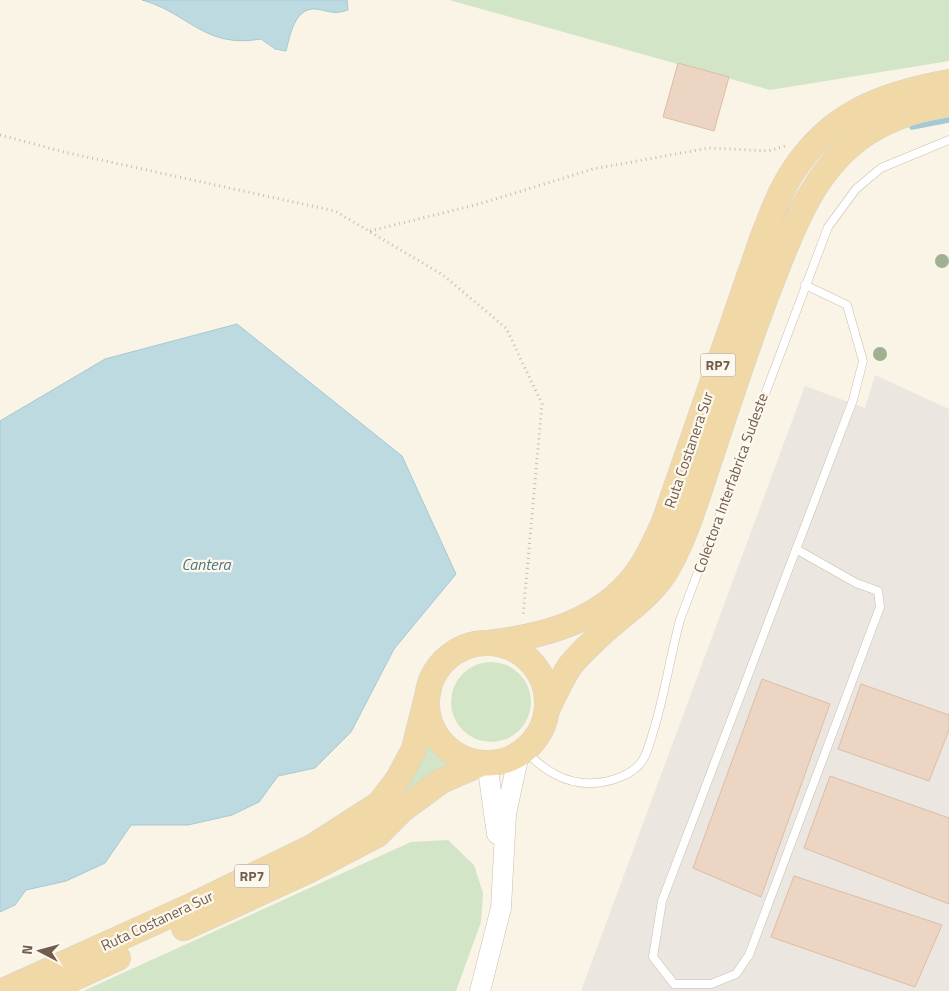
<svg xmlns="http://www.w3.org/2000/svg" width="949" height="991" font-family="'Titillium Web',sans-serif">
<style>
.industrial{fill:#ebe6e0}
.green{fill:#d2e6c7}
.water{fill:#bedae1;stroke:#a5c9d2}
.lines{fill:none;stroke-linecap:round;stroke-linejoin:round}
.stream{stroke:#a5c9d2;stroke-width:5.5}
.building{fill:#ecd5c2;stroke:#ddbda4}
.service-casing{stroke:#cbbcaf;stroke-width:9}
.tertiary-casing{stroke:#cbbcaf;stroke-width:21}
.primary-casing{stroke:#d7d1cd;stroke-width:26}
.path{stroke:#d1b8a5;stroke-width:3;stroke-dasharray:1 4;stroke-linecap:butt}
.service{stroke:#fff;stroke-width:8}
.tertiary{stroke:#fff;stroke-width:20}
.primary{stroke:#f1d9a7;stroke-width:25}
.tree{fill:#a0b191}
.labels{text-anchor:middle;stroke-width:4.5;stroke-linejoin:round;paint-order:stroke}
.shield{fill:#fdf8ed;stroke:#9b8b7e;stroke-width:1}
.shield-label{font-size:14px;font-weight:bold;fill:#715c4e}
.street-label{font-size:15px;fill:#715c4e;stroke:#fdf8ed}
.water-label{font-size:16px;font-style:italic;fill:#4b7681;stroke:#fdf8ed}
</style>
<rect width="100%" height="100%" fill="#faf4e7"/>
<path class="industrial" d="M875 375 949 409V991H581L805 386 865 408Z"/>
<path class="green" d="M449 0H949V61L770 90Z
M451 702a40 40 0 1 1 80 0a40 40 0 1 1-80 0Z
M426 741 438 757 449 766 344 844Z
M448 840 474 865 483 893 481 922 456 991H83L411 842Z"/>
<path class="water" d="M142 0H347L348 10C333 15 330 11 316 9 295 7 290 35 286 51L275 49 261 39C204 49 189 13 142 0Z
M237 324 402 456 456 574 394 649 351 732 315 768 278 776 259 802 232 815 188 825H131L105 863 66 881 26 890 15 905 0 912V421L105 359Z"/>
<g class="lines">
<path class="stream" d="M912 127 949 120"/>
</g>
<path class="building" d="M678 63 729 77 714 131 663 117Z
M762 679 830 704 761 897 693 868Z
M861 684 949 715V730L929 781 838 749Z
M830 776 949 818V904L804 848Z
M794 876 942 925 915 987 771 937Z"/>
<g class="lines">
<g class="service-casing">
<path id="service" d="M796 549 856 583 878 591 880 607 749 955 736 974 711 984H674L653 957 662 901 853 400 863 361 847 305 805 285
M524 750C544 770 565 785 595 783 610 782 633 775 642 761 648 753 651 738 654 729 665 693 670 657 680 620L828 227 856 189 881 168 949 140"/>
</g>
<g class="tertiary-casing">
<path id="tertiary" d="M487 763 497 834
M480 991 501 908 506 814 519 754"/>
</g>
<g class="primary-casing">
<path id="primary" d="M488 643C538 637 592 624 627 585 644 567 654 544 664 522L762 239C771 216 779 193 792 173 830 113 883 94 949 82
M427 703a60 60 0 1 1 120 0a60 60 0 1 1-120 0Z
M547 710C554 696 561 679 570 666 578 655 590 645 599 636 623 613 653 596 669 566 687 533 698 495 710 459 731 396 751 333 776 271 794 224 815 172 857 140 884 119 916 109 949 104
M184 928 310 870 377 835 402 810 441 781 480 764
M3 991 193 905 312 847 379 804 398 779 414 749 429 689
M46 991 118 958"/>
</g>
<path class="path" d="M0 135 64 152 335 211 443 275 506 328 542 404 523 616
M370 231 479 204 593 169 709 148 768 151 785 146"/>
<use href="#service" class="service"/>
<use href="#tertiary" class="tertiary"/>
<use href="#primary" class="primary"/>
</g>
<g class="tree">
<circle cx="942" cy="261" r="7"/>
<circle cx="880" cy="354" r="7"/>
</g>
<g class="labels">
<g class="shield">
<rect x="700.5" y="353.5" width="35" height="23" rx="4"/>
<rect x="234.5" y="864.5" width="35" height="23" rx="4"/>
</g>
<g class="shield-label">
<text x="718" y="370">RP7</text>
<text x="252" y="881">RP7</text>
</g>
<g class="street-label">
<text transform="translate(689 450) rotate(-71)" y="5">Ruta Costanera Sur</text>
<text transform="translate(731 483) rotate(-70)" y="5">Colectora Interfabrica Sudeste</text>
<text transform="translate(157 921) rotate(-25)" y="5">Ruta Costanera Sur</text>
</g>
<g class="water-label">
<text x="206" y="570">Cantera</text>
</g>
</g>
<g transform="translate(40 951) rotate(276)" stroke="#fdf8ed" stroke-width="4" paint-order="stroke">
<path d="M0-4L9 19L0 12L-9 19Z" fill="#715c4e"/>
<text y="-8" font-size="14" font-weight="bold" text-anchor="middle" fill="#715c4e">N</text>
</g>
</svg>
